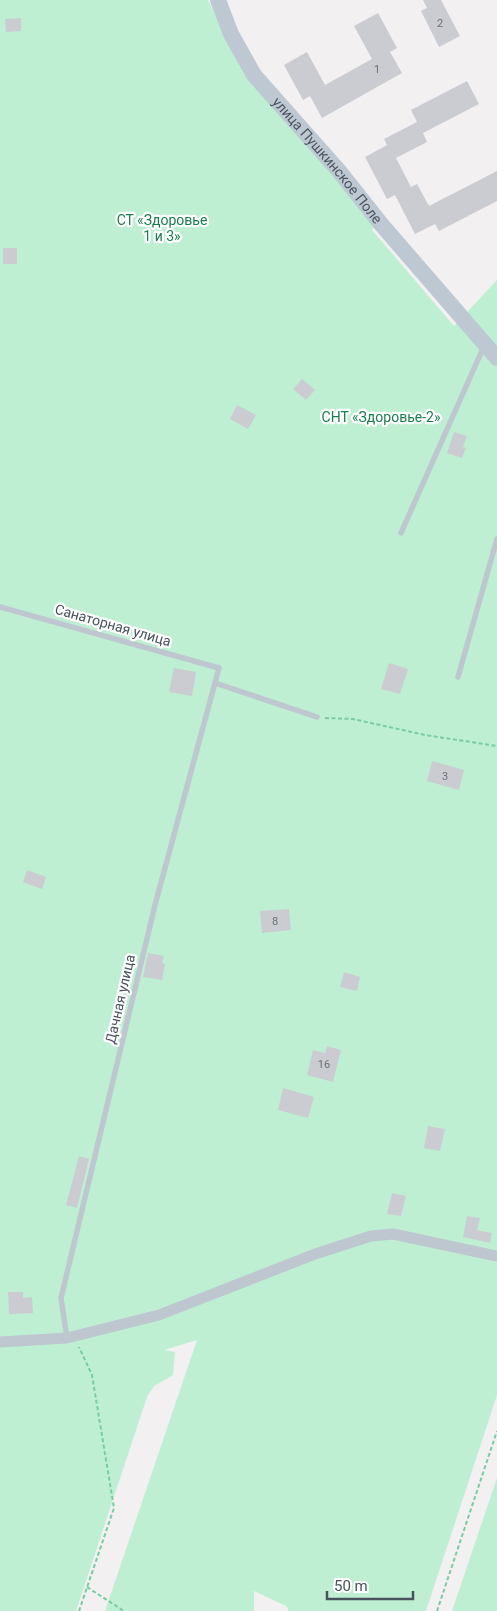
<svg xmlns="http://www.w3.org/2000/svg" width="497" height="1611" font-family="Roboto,sans-serif">
<style>
.green{fill:#bfefd2}
.building{fill:#caccd2}
.lines{fill:none;stroke-linecap:round;stroke-linejoin:round}
.path{stroke:#77cda3;stroke-width:2;stroke-dasharray:4 2.5;stroke-linecap:butt}
.service{stroke:#bec7cf;stroke-width:5.5}
.minor{stroke:#bec7cf;stroke-width:11}
.secondary{stroke:#bec8d3;stroke-width:16}
.labels{text-anchor:middle;stroke-width:4.5;stroke-linejoin:round;paint-order:stroke}
.number-label{font-size:11px;fill:#68717a}
.street-label{font-size:14px;fill:#48535d;stroke:#fff}
.park-label{font-size:14px;fill:#187f4c;stroke:#fff}
</style>
<rect width="100%" height="100%" fill="#f2f0f0"/>
<path class="green" d="M0 0H208L240 64 379 221 372 230 454 326 497 280V1395L426 1611H289L286 1606 254 1591V1611H105L197 1340 164 1350 175 1352 173 1375 154 1386 147 1397 76 1611H0Z
M497 1478V1611H452Z"/>
<path class="building" d="M423 0H441L460 36 439 47 421 11 427 8Z
M378 13 397 48 390 52 402 73 322 118 310 96 303 100 284 65 307 52 325 85 372 59 354 26Z
M21 18V31L6 32 5 19Z
M467 81 479 104 423 133 427 142 396 158 411 187 417 184 429 206 497 171V201L439 231 435 224 415 234 395 195 387 199 365 157 387 145 384 139 417 122 411 110Z
M3 248H17V264H3Z
M302 379 315 390 306 400 293 389Z
M237 405 256 415 248 429 230 419Z
M454 432 467 436 463 447 466 448 462 458 447 453Z
M389 663 408 669 400 694 381 689Z
M174 668 196 672 192 696 169 692Z
M432 761 464 770 459 790 427 781Z
M27 870 46 877 42 889 23 882Z
M289 909 291 930 262 933 260 911Z
M148 953 164 956 162 963 165 964 162 980 143 977Z
M344 972 360 977 357 991 340 987Z
M327 1046 341 1050 333 1082 307 1075 313 1050 325 1053Z
M283 1088 314 1097 308 1118 278 1110Z
M428 1126 445 1129 440 1151 424 1148Z
M79 1156 89 1159 77 1208 66 1205Z
M392 1193 406 1196 401 1216 387 1214Z
M467 1216 480 1218 477 1230 492 1233 490 1243 463 1237Z
M8 1292H23V1298L32 1297 33 1313 9 1314Z"/>
<g class="lines">
<path class="path" d="M325 718 353 719 425 735 497 746
M87 1587 124 1611
M79 1611 114 1508 92 1375 79 1347
M437 1611 497 1431"/>
<path class="service" d="M401 533 484 346
M0 607 219 668 155 905 61 1298 67 1338
M458 677 497 539
M215 683 317 717"/>
<path class="minor" d="M0 1342 67 1338 159 1315 315 1254 371 1236 393 1234 497 1256"/>
<path class="secondary" id="s1" d="M218 0 231 34 254 75 339 171 381 224 497 358"/>
</g>
<g class="labels">
<g class="number-label">
<text x="440" y="27">2</text>
<text x="377" y="73">1</text>
<text x="445" y="780">3</text>
<text x="275" y="925">8</text>
<text x="324" y="1068">16</text>
</g>
<g class="street-label">
<text dy="5" stroke="none"><textPath href="#s1" startOffset="196">улица Пушкинское Поле</textPath></text>
<text transform="translate(113 625) rotate(16)" y="5">Санаторная улица</text>
<text transform="translate(120 999) rotate(-77)" y="5">Дачная улица</text>
</g>
<g class="park-label">
<text x="162" y="225">СТ «Здоровье<tspan x="162" dy="16">1 и 3»</tspan></text>
<text x="381" y="422">СНТ «Здоровье-2»</text>
</g>
</g>
<path d="M327 1591v8h86v-8" fill="none" stroke="#48535d" stroke-width="2.5"/>
<text x="334" y="1591" font-size="15" fill="#48535d" stroke="#ffffff" stroke-width="4" paint-order="stroke">50 m</text>
</svg>
